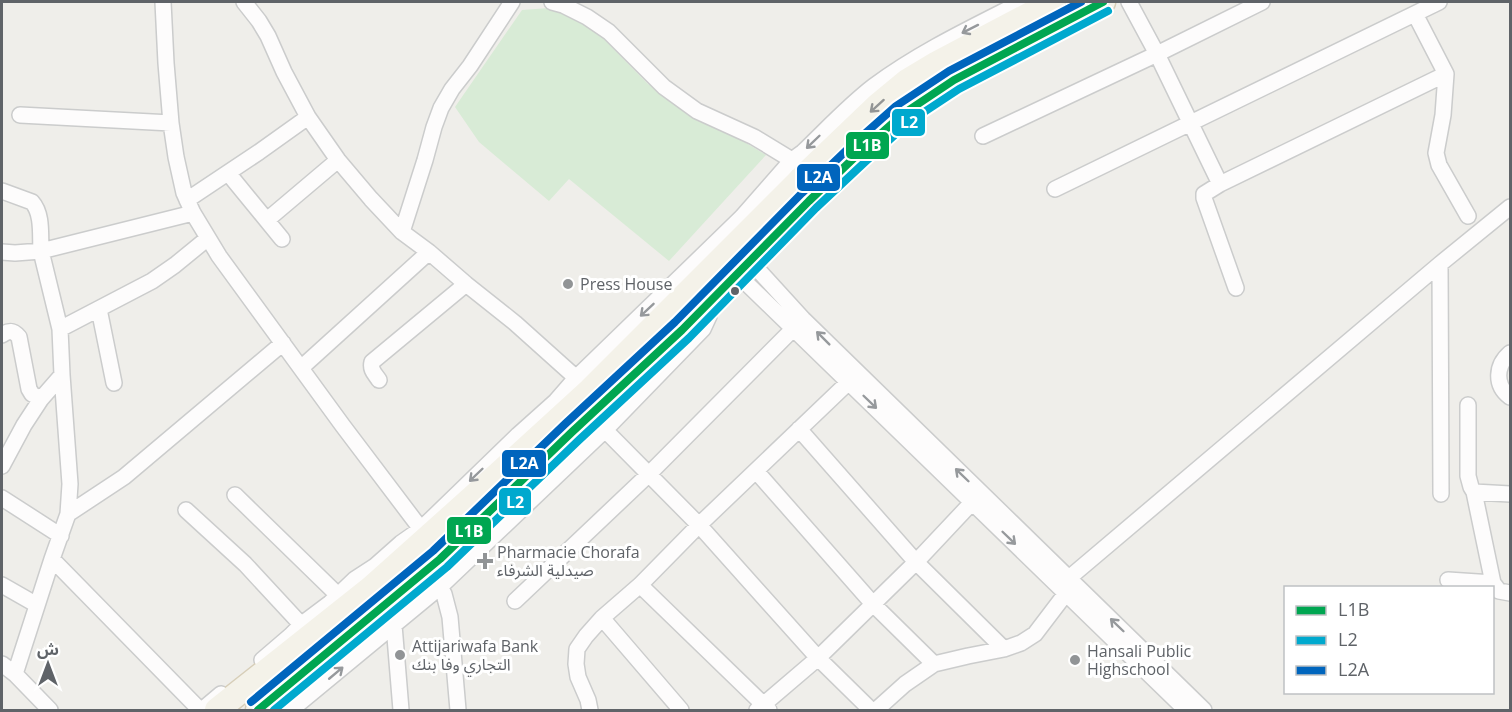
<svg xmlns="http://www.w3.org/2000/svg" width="1512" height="712" font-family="'Open Sans','Noto Sans Arabic',sans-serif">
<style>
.grass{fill:#d8ebd6}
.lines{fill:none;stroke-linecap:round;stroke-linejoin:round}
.street-casing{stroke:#cbcccc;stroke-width:18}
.primary-casing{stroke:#d7ceb8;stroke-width:27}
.street{stroke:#fdfcfc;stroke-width:15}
.primary{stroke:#f4f2e9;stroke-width:24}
.bus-1-casing{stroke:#fff;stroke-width:12}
.bus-2-casing{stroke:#fff;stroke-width:12}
.bus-3-casing{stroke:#fff;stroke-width:12}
.bus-1{stroke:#00a651;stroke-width:8}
.bus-2{stroke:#00a9ce;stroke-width:8}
.bus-3{stroke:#0065bd;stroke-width:8}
.oneway{stroke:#96999c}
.oneway2{stroke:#939595}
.poi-dot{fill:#919496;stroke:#fff;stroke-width:2}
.bus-dot{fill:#5f6368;stroke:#fff;stroke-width:2}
.labels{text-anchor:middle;stroke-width:6;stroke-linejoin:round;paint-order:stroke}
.poi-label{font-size:16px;fill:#5f6368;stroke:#fff;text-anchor:start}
.line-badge{stroke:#fff;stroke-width:2}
.badge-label{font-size:16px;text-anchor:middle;font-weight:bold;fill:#fff}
</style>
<rect width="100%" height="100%" fill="#efeeea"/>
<path class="grass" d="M549 8 591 26 648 84 766 155 669 261 569 179 549 201 479 142 455 107 522 10Z"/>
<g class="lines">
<g class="street-casing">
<path id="street" d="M163 2 166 63 171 123 176 157 184 193 193 213 219 256 343 426 427 537
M244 2 259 21 268 36 284 72 308 117 338 160 371 199 402 232 429 252 466 284 515 323 583 384
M552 2 563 5 587 17 609 32 664 87 697 111 754 137 800 165
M1129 2 1157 54 1220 184
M1415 14 1446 74 1443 115 1436 153 1439 165 1468 216
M20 115 171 123
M983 136 1157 54 1262 2
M228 173 282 239
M1055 189 1439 2
M2 191 32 202C43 214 40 236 41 251L193 213
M187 200 259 152 308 117
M267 220 338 160
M402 232 425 160 434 127 441 108 452 89 470 66 512 2
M2 252 15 253 41 251 60 329 62 375 70 484 68 514 52 559 15 674
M750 261 803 319 1204 710
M1440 264 1441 494
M737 274 1186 710
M1236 288 1204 198V194L1220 184 1446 74
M99 309 114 383
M60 329 152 281 175 265 208 238
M2 335C9 330 13 330 19 337L29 389 32 394 41 399
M1510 353C1496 365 1494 385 1510 397
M301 368 429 252
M379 380C375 374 370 370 372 362L466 284
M1468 405V476L1471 487 1474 492 1510 494
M799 429 916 562 1004 649
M605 430 699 525 818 658 871 710
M2 466 24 425 41 399 62 375
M756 471 873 604 934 664
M1474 492 1493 583
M235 495 345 602
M2 498 61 536
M186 510 245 564 308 632
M68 514 124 477 283 343
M52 559 200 710
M1069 578 1440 264 1510 207
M1448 580 1493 583 1499 591 1510 593
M2 585 37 605
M640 585 769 710
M440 587 444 594 450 617 458 710
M515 601 649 474 801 321
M602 618 681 710
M394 625 401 710
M262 660 290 636 302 624 330 603 355 579 375 566 401 543 421 529 518 435 556 401 576 378 742 217 792 160 803 152C826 130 849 105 874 86 920 52 971 28 1022 2
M2 664 15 674 50 710
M202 710 221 694
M291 710 440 587 605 430 703 329 709 316 710 304
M590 710 588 700 578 677 576 664 577 649 586 636 602 618 640 585 699 525 856 375
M757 710 818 658 916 562 979 495
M876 710 905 684 934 664 968 656 1004 649 1021 643 1035 634 1070 588"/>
</g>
<g class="primary-casing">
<path id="primary" d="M217 710 371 588 485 486 590 390 809 171 878 105 907 81 937 63 1053 2
M258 710 440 559 572 432 682 330 809 201 858 154 903 114 954 80 1103 2"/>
</g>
<use href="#street" class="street"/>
<use href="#primary" class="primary"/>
<g class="bus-1-casing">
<path id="bus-1" d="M258 710 440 559 572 432 682 330 809 201 858 154 903 114 954 80 1103 2"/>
</g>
<g class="bus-2-casing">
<path id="bus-2" d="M274 710 447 567 579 440 689 338 816 208 865 162 909 122 959 89 1108 11"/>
</g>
<g class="bus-3-casing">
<path id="bus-3" d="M251 702 433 551 565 424 675 322 802 193 851 146 896 106 949 71 1081 2"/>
</g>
<use href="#bus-1" class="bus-1"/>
<use href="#bus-2" class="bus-2"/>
<use href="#bus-3" class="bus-3"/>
</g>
<defs><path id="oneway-shaft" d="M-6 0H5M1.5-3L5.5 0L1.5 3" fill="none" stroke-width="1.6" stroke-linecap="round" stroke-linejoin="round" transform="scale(1.5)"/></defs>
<g class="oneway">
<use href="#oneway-shaft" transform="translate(970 29) rotate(153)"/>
<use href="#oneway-shaft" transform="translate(813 142) rotate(136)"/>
<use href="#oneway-shaft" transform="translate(647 310) rotate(137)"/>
<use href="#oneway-shaft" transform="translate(823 338) rotate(-135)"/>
<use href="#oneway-shaft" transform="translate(870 402) rotate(44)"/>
<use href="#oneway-shaft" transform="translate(476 475) rotate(136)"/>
<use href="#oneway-shaft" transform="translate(962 475) rotate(-136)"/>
<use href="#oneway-shaft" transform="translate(1009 538) rotate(44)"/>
<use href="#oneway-shaft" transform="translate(1117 625) rotate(-136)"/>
<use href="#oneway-shaft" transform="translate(336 673) rotate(-40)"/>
</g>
<use class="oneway2" href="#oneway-shaft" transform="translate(877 106) rotate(138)"/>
<g class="poi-dot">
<circle cx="568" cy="284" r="6"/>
<path d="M482 552h6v6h6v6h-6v6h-6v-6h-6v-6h6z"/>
<circle cx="400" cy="655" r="6"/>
<circle cx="1075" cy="660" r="6"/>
</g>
<circle class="bus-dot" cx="735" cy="291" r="5"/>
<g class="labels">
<g class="poi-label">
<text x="580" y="290">Press House</text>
<text x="497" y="558">Pharmacie Chorafa<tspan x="497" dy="18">صيدلية الشرفاء</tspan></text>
<text x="412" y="652">Attijariwafa Bank<tspan x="412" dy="18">التجاري وفا بنك</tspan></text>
<text x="1087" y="657">Hansali Public<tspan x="1087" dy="18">Highschool</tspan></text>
</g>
</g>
<g class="line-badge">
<rect x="891" y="108" width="35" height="29" rx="6" fill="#00a9ce"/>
<rect x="845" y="131" width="45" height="29" rx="6" fill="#00a651"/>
<rect x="796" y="163" width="45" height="29" rx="6" fill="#0065bd"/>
<rect x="501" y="449" width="46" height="29" rx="6" fill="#0065bd"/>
<rect x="498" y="487" width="34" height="29" rx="6" fill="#00a9ce"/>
<rect x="446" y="516" width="46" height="29" rx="6" fill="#00a651"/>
</g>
<g class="badge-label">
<text x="909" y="128">L2</text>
<text x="867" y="151">L1B</text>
<text x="818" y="183">L2A</text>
<text x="524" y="469">L2A</text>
<text x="515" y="508">L2</text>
<text x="469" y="537">L1B</text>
</g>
<rect width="1512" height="712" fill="none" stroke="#5f6368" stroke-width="6"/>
<rect x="1284" y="586" width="210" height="108" fill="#ffffff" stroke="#bfc1c3" stroke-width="1.5"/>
<rect x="1296" y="606" width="30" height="9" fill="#00a651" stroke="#bfc1c3" stroke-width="1.5"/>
<text x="1338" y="616" font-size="18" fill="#5f6368">L1B</text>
<rect x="1296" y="636" width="30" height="9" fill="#00a9ce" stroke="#bfc1c3" stroke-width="1.5"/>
<text x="1338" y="646" font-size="18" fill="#5f6368">L2</text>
<rect x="1296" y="666" width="30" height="9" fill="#0065bd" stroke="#bfc1c3" stroke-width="1.5"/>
<text x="1338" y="676" font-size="18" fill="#5f6368">L2A</text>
<g transform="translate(48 664)" stroke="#ffffff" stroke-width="4.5" paint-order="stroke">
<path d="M0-4.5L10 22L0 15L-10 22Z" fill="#5f6368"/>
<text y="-9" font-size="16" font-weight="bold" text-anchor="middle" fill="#5f6368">ش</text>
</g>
</svg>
